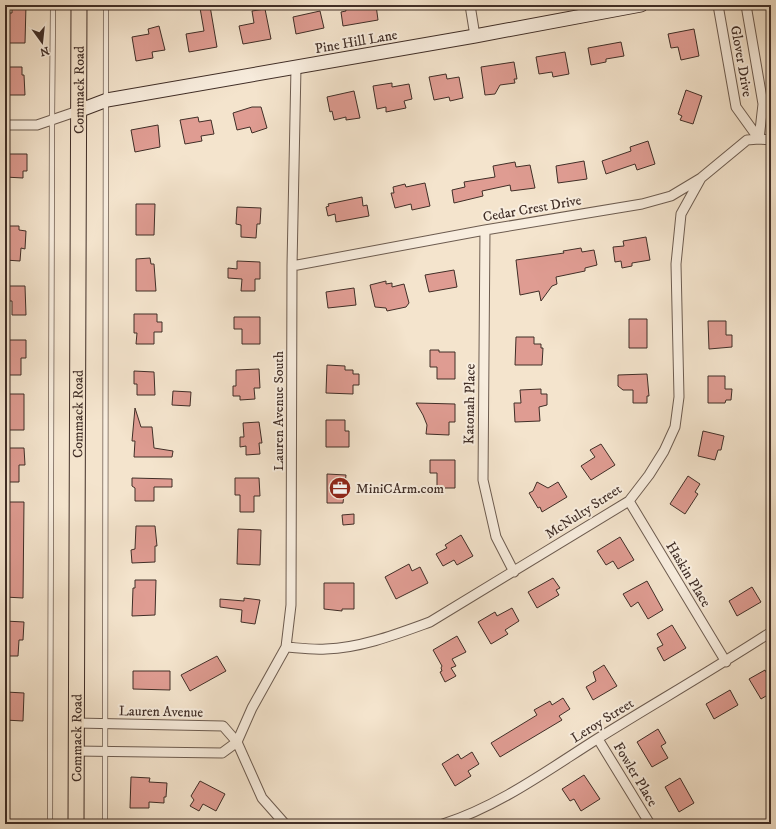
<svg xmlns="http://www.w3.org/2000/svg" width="776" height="829" font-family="'IM FELL DW Pica',serif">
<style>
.building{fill:#df9c92;stroke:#402e27}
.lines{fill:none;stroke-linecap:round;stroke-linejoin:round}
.lane-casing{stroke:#6d5c50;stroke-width:6}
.street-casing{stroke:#6d5c50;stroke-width:11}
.secondary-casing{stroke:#402e27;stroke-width:15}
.primary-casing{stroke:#402e27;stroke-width:17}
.lane{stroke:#f8edde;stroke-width:4.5}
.street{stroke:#f8edde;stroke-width:9}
.secondary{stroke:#f8edde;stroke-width:13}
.primary{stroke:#f4e4cd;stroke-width:15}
.labels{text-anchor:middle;stroke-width:4;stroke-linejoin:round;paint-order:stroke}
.street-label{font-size:14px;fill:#402e27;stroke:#f8edde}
.poi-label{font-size:14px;fill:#402e27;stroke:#f8edde;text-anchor:start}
</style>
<rect width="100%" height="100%" fill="#f4e4cd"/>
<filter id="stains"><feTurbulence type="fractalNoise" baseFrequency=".005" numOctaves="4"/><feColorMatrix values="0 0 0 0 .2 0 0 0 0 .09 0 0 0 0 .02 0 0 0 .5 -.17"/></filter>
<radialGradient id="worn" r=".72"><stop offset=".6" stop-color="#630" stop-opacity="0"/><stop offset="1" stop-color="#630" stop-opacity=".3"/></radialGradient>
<path class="building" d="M12 5H26L25 43H5V13H12Z
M345 5H376L378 20 343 26 341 12 346 11Z
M210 6 217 47 189 52 186 34 204 31 200 8Z
M265 9 271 39 243 44 239 26 254 23 252 11Z
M320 11 324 28 296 34 293 17Z
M159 26 165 50 152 52 153 58 136 61 132 37 149 34 148 29Z
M694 29 699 56 681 60 678 47 671 48 668 34Z
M621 42 624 56 606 59V62L591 65 588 48Z
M565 52 569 74 553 77 552 72 539 74 536 57Z
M514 62 517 79H514L515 83 500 85 495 94 485 95 481 67Z
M5 67H22V75H24L25 95H5Z
M446 74 447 79 459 77 463 98 450 101 449 97 434 100 429 77Z
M392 83V87L409 84 412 99 404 101 406 108 386 112V107L377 109 373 86Z
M686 90 702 96 693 124 680 120 682 116 678 114Z
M354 91 360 118 346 120V117L334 120 332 111 330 112 327 97Z
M252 107H261L267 128 252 133 250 127 237 130 233 113Z
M198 117 199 122 211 120 214 134 201 136 202 141 185 144 180 120Z
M158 125 160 147 135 152 131 130Z
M648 141 655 164 637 170 635 164 606 174 602 161 631 151 630 147Z
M5 154H27V171H23V178L5 177Z
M584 161 587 179 558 183 556 166Z
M515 162 516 167 530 165 535 188 511 191 510 185 482 191 483 196 454 203 452 190 465 187 464 182 495 177 493 166Z
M425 183 430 206 412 210 411 204 395 208 391 193H394L393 187 405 184 406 187Z
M362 197 363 206 367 205 369 216 336 222 335 214 328 216 326 207 329 206 328 204Z
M136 204H155L154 235H136Z
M237 207 261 208 260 224H257L256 238 241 237V225L236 224Z
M5 226H19V230L26 231 25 249 21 248 20 261 5 260Z
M646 237 650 260 632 263V266L622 268 621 261 615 262 613 247 624 246 623 241Z
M581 248 582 252 594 250 597 265 585 268V271L556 277 557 284 552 286 541 301 539 291 520 295 516 260 564 253 563 251Z
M150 258 151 264H154L156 291H136V259Z
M237 261 260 262V279H255V291H241L242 279 228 278V268L237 269Z
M454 270 457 287 429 292 425 275Z
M386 281V284L392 283V287L404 284 409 303 406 307 387 311 386 308 375 307 370 285Z
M5 286H25L26 315H12V301H5Z
M354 288 356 305 328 308 326 292Z
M134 314H157V322H162V332H154V344H136L137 333H134Z
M234 317H260V344H242V329H234Z
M629 319H647V348H629Z
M708 321H726V335H732V347L709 349Z
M516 337H534V344H541V348H543L542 365H515Z
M5 340H26V358H21V375H5Z
M430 350H439V352H455V379H437V367H430Z
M327 365 345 366V370H353V374H359V385H353V394L326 393Z
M259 369 260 388H254L255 399 240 400V396H233V386H236V370Z
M134 371 154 372 155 395H137V384H134Z
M647 374 649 396H647V403H633V390H623L618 386V375Z
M708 376H725V389H732L731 400H726L725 403H708Z
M541 389V394H547V405L539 407 540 421 515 422 514 403H521L520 390Z
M173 391 191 392 190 406 172 405Z
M7 394H24V430H5Z
M416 403 455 404V422H449V435L426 434 427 425 423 415Z
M135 408 141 427H152L154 448 173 451 172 457H134L135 441H132Z
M326 420H345V431H349V447H326Z
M259 422 262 443H259L260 454 246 455V446L240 447V437H244L243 423Z
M703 431 724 436 721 450H718L715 460 698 456Z
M601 444 615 465 591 480 581 466 595 457 590 450Z
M5 448H24L25 465H19V482H5Z
M430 460H455V488H437V473H430Z
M327 474 346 475 343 503H327Z
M688 476 700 484 695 492 698 494 685 514 670 504Z
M132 478 172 479V487H154V501H135V488L132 486Z
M235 478H259L260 496H254V512H240V495H235Z
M537 482 548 488 558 482 567 497 542 512 540 507 538 508 529 493 533 491Z
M5 502H24L23 598 5 597Z
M354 514V524L343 525 342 515Z
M136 526H155L157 546H155V562L132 563 131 550 135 549Z
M238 529 261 530 260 565 237 564Z
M461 535 473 556 457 565 454 560 443 566 436 554 447 548 445 545Z
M620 537 634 560 618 569 613 561 606 565 597 551Z
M409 564 412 571 420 567 428 583 396 599 385 577Z
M553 578 560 588 556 590 559 595 537 608 528 592Z
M135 580H156L155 615 132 616 133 588H135Z
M647 581 663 610 648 619 638 602 631 607 623 594Z
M324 583H354V609H342V611L324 609Z
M752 587 761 602 737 616 729 601Z
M244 598 260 600 255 624 241 622 242 610 220 607V599L244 601Z
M512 608 519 621 505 630 508 634 491 644 478 622 495 612 497 616Z
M5 621 24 622 23 640H19L18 656H5Z
M672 625 686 648 664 661 657 648 663 645 657 634Z
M457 636 466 652 452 659 456 666 451 668 456 676 445 682 440 672 442 671 441 668 442 666 433 650Z
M217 656 226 671 190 691 181 675Z
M604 665 617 686 593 700 586 687 596 681 593 672Z
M765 670 767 674 771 672V693L761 699 749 679Z
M133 671H170V690L133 689Z
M730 690 738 705 714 719 706 704Z
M6 692 24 693 23 721 5 720Z
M563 698 570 709 559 716 562 720 500 757 491 743 537 715 534 710 550 701 552 705Z
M658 729 666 743 661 746 668 758 652 767 637 742Z
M472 752 479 764 468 771 471 776 455 786 442 764 458 754 461 759Z
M584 775 600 799 581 811 574 799 570 801 562 789Z
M131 777 150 778 149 782 167 783 166 797H164V803L149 802V808H130Z
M680 778 694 803 679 812 665 787Z
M200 781 225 794 216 811 203 804 199 811 190 806 194 800 191 796Z"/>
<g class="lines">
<g class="lane-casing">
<path id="lane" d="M50 824 52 120 53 7
M105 824 106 5"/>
</g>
<g class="street-casing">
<path id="street" d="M470 5 475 36
M718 5 736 107 759 139
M746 5 763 104 759 139
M5 125H37L78 111
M485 230 483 480 496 537 514 572
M292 266 485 230 642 204 671 196 701 178 747 140 759 139 771 140
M629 501 726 662
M286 647C299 648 312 650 326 649 361 648 397 634 430 622L629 501 649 475 664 451 675 427 679 397 676 264 681 214 701 178
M76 723 223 726 237 742 262 798 285 824
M598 739 650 824
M237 742 252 708 286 647 291 605 292 266 296 67
M76 751 222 753 237 742
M443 824C499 806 548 770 597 739 655 703 714 669 771 632"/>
</g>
<g class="secondary-casing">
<path id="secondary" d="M78 111 107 100 475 36 641 5"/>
</g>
<g class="primary-casing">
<g id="primary">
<path id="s1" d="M76 824 79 5"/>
</g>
</g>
<use href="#lane" class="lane"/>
<use href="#street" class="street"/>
<use href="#secondary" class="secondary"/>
<use href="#primary" class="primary"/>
</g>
<defs>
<g id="office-disc" transform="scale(1.15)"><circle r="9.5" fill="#8f2418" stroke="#f8edde"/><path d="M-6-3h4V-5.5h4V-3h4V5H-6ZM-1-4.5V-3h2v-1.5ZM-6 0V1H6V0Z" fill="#fff"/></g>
</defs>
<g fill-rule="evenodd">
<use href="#office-disc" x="340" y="488"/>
</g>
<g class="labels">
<g class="street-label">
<text transform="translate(356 41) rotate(-10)" y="5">Pine Hill Lane</text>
<text transform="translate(742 61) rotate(80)" y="5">Glover Drive</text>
<text dy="5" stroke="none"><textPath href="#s1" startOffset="734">Commack Road</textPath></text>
<text transform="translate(532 208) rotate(-10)" y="5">Cedar Crest Drive</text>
<text transform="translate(469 404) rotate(-89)" y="5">Katonah Place</text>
<text transform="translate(278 411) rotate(-90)" y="5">Lauren Avenue South</text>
<text dy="5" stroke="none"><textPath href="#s1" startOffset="410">Commack Road</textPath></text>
<text transform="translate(583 511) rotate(-33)" y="5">McNulty Street</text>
<text transform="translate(689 574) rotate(59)" y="5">Haskin Place</text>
<text transform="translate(161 711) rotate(1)" y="5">Lauren Avenue</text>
<text transform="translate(602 720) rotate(-32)" y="5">Leroy Street</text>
<text dy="5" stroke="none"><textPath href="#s1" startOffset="86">Commack Road</textPath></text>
<text transform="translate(636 774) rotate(59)" y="5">Fowler Place</text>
</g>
<g class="poi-label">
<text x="356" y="493">MiniCArm.com</text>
</g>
</g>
<rect width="776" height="829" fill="none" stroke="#f4e4cd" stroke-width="20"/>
<rect x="6" y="6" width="764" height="817" fill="none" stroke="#402e27" stroke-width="2"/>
<rect x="10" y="10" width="756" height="809" fill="none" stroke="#402e27"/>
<g transform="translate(42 42) rotate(165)" stroke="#f8edde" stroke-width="3" paint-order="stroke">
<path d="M0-3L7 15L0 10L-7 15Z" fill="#402e27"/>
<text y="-6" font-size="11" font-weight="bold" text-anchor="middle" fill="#402e27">N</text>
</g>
<rect width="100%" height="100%" filter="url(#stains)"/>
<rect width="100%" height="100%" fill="url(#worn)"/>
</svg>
